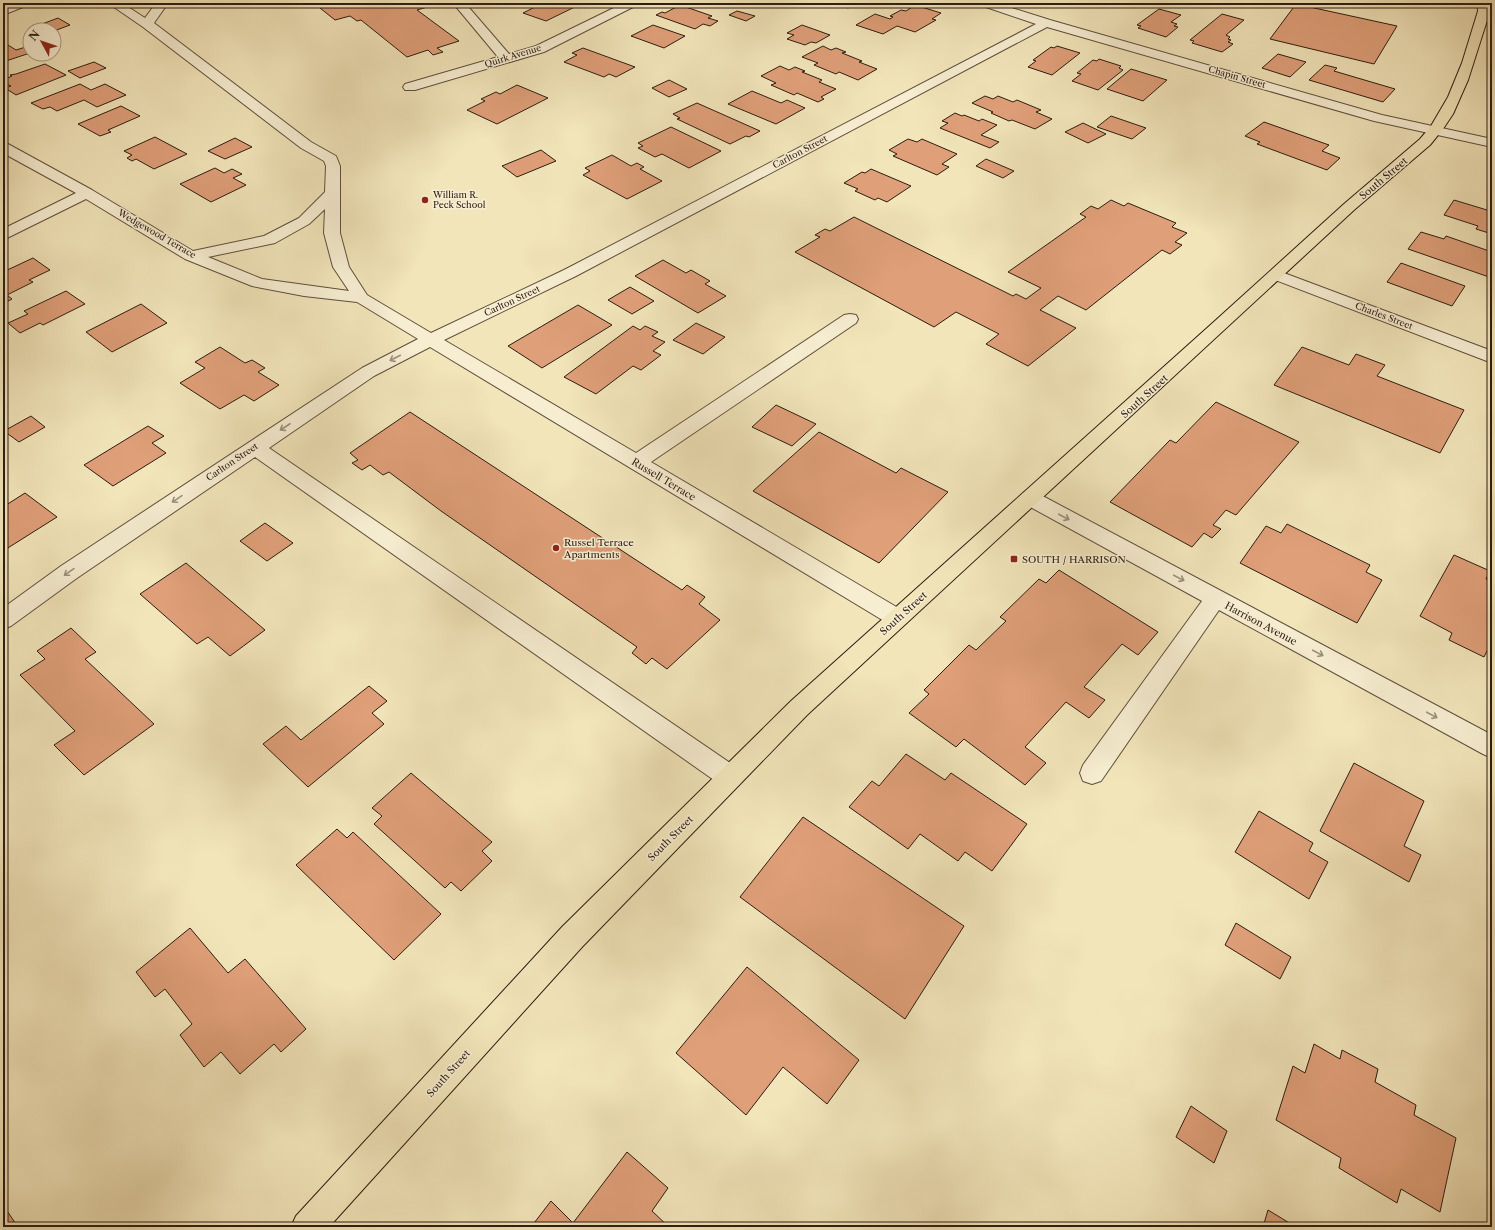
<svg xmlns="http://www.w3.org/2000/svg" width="1495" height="1230" font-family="'Libre Caslon Text',serif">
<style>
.building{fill:#df9f79;stroke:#2d1c11}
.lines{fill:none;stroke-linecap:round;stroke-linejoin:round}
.minor-casing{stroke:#5e4e3b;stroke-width:2}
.major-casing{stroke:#2d1c11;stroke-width:2}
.minor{fill:#f7eed2;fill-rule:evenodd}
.major{fill:#f2e5ba;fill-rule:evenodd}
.oneway{stroke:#9c907b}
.poi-dot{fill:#8f2418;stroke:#f7eed2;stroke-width:1.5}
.labels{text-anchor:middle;stroke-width:3;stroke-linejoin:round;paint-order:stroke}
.far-street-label{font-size:9px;fill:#2d1c11;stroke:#f7eed2}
.far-poi-label{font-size:9px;fill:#2d1c11;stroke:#f7eed2;text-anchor:start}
.street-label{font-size:10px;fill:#2d1c11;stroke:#f7eed2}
.poi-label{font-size:10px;fill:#2d1c11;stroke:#f7eed2;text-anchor:start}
</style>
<rect width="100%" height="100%" fill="#f2e5ba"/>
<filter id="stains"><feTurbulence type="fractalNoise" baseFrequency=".005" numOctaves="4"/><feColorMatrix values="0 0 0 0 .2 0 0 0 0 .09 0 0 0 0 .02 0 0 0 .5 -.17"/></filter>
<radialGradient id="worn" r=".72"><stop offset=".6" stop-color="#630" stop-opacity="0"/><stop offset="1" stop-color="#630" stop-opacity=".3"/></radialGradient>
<path class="building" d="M339 3H441L417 10 459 41 437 48 443 52 433 55 428 50 407 57 361 20 357 21 350 16 335 20 320 8Z
M543 3H583L546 21 523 13Z
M834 3H856L848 8Z
M1296 4 1397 26 1374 64 1270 39Z
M680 5 712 16 708 18 718 21 710 26 703 24 695 29 656 15 662 12 665 13Z
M915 5 941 13 932 19 936 20 915 32 897 26 883 34 856 25 875 14 890 19 893 17 890 16 901 10 906 11Z
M1159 9 1181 15 1171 22 1177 24 1174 26 1178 27 1166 37 1138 28 1141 26 1137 25Z
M737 11 755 16 746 21 729 15Z
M1222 14 1244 20 1226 35 1230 37 1228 39 1231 40 1228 42 1233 44 1222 52 1192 43 1194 41 1190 40Z
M58 18 70 25 54 31 40 30 34 27Z
M653 25 685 36 664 48 631 36Z
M802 25 830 35 816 43 811 42 805 45 787 39 794 35 787 33Z
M8 45 16 50 29 46 30 53 3 62V47Z
M823 46 831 50 836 48 846 52 842 53 862 61 859 62 877 69 858 80 839 72 836 74 814 65 818 63 802 57Z
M1057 46 1080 53 1052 75 1028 67 1036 61 1033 60 1051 47 1054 48Z
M583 48 635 67 616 77 609 74 604 77 564 62 577 55 572 53Z
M1278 54 1306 62 1290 77 1262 68Z
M1099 59 1121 66 1119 68 1123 70 1098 90 1072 81 1081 74 1077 73 1093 60 1097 61Z
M94 62 106 68 80 78 68 71Z
M45 64 66 75 16 95 5 88 11 86 3 82V80L12 76 10 75 16 74Z
M1325 65 1337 68 1334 71 1395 89 1383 102 1309 80Z
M780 66 789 70 795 67 805 71 802 72 822 80 819 82 836 89 821 97 824 99 818 102 797 93 794 95 771 85 776 83 761 76Z
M1131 69 1167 80 1143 101 1107 89Z
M669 80 687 89 669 97 652 88Z
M80 84 91 90 105 84 126 95 97 107 84 100 57 111 50 107 43 109 31 103Z
M517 85 548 98 497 124 467 110 485 101 481 99 496 92 500 94Z
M752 91 781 103 787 100 805 108 776 124 728 104Z
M985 96 993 99 998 96 1013 102 1017 100 1041 110 1036 112 1052 119 1035 129 1012 120 1009 121 991 113 993 112 972 103Z
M697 103 760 131 749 137 746 136 730 144 677 119 680 118 673 114Z
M121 106 140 116 108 130 111 132 100 136 78 124Z
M955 113 962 116 964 115 979 121 982 119 997 125 981 135 999 142 990 148 940 128 948 123 942 121Z
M1111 116 1146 128 1132 139 1097 127Z
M1264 122 1329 145 1322 151 1340 158 1327 170 1257 144 1260 142 1245 136Z
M1083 123 1106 134 1088 143 1065 132Z
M671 127 721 151 689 168 662 154 655 157 638 148 643 146 638 143Z
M155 137 187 154 154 169 136 159 132 161 127 158 132 155 124 151Z
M235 138 252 147 225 159 208 151Z
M908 139 917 142 922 139 957 154 942 164 949 167 937 175 893 156 897 154 889 150Z
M541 150 556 161 517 177 502 166Z
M612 155 631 166 637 163 644 167 640 169 662 181 627 199 583 175 590 171 585 168Z
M986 159 1014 171 1003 178 976 166Z
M215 168 224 173 232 169 242 174 233 178 246 185 211 202 180 184Z
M871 169 911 186 887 202 878 198 875 200 855 191 858 189 844 183 862 172 865 173Z
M1111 200 1124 206 1128 203 1176 223 1172 227 1187 233 1175 242 1182 245 1170 254 1162 250 1086 310 1058 296 1040 310 1076 328 1028 366 986 344 999 334 956 312 934 327 795 252 820 237 815 235 825 229 830 231 854 217 1013 296 1016 294 1026 299 1041 288 1008 272 1086 217 1080 214 1091 206 1098 209Z
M1454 200 1487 210 1489 207 1492 208V234L1476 229 1478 226 1444 215Z
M1421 232 1444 239 1446 236 1492 252V278L1408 249Z
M33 258 50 270 29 280 33 282 7 295 12 299 3 304V272Z
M663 260 686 273 691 270 710 281 705 284 726 296 698 313 635 276Z
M1401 263 1465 286 1452 306 1387 282Z
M630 287 654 301 632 314 608 300Z
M66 291 85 304 43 325 40 323 20 333 8 323 28 314 24 311Z
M141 304 167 323 112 352 86 332Z
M578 305 612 325 542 368 508 346Z
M696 323 725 337 703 354 673 340Z
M633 326 640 330 645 326 658 332 652 336 665 342 653 351 661 355 641 370 633 366 596 394 564 377Z
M220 347 245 363 252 360 265 368 258 372 279 385 254 401 244 395 220 409 180 383 205 368 195 362Z
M1302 347 1349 365 1356 354 1385 365 1377 376 1464 410 1440 453 1274 385Z
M1216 402 1299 442 1236 515 1226 510 1213 525 1221 529 1212 538 1204 533 1192 547 1110 502 1170 440 1176 443Z
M776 405 816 424 792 446 752 427Z
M410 412 682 590 687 585 705 597 699 604 720 620 667 669 652 658 646 664 632 653 637 647 441 511 389 472 383 475 370 465 362 470 352 463 358 460 350 453Z
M31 416 45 427 19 442 4 431Z
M148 426 164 436 152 443 166 453 113 486 84 465Z
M819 432 896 473 901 468 948 492 879 563 753 491Z
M25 493 57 517 3 551V507Z
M265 523 293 543 267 561 240 541Z
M1287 524 1370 565 1366 572 1382 580 1357 623 1240 563 1266 526 1281 533Z
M1454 555 1490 571 1486 579 1492 582V641L1484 657 1449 640 1452 633 1420 616Z
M186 563 265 630 230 656 208 637 197 644 140 594Z
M1059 570 1158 632 1138 655 1122 644 1084 687 1105 700 1089 718 1066 702 1025 747 1046 763 1025 785 964 739 956 747 909 713 929 694 924 690 969 645 976 650 1006 621 1000 617 1039 579 1046 583Z
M71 628 96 652 85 659 154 724 84 775 54 745 75 731 20 675 45 659 37 651Z
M369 686 387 701 372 713 384 724 308 787 263 744 286 726 301 740Z
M906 754 945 780 951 773 1027 824 992 871 965 852 958 861 920 834 908 849 849 807 872 781 879 786Z
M1354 763 1424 801 1404 846 1421 855 1409 882 1320 831Z
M411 773 492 842 482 851 492 861 461 891 451 882 445 888 374 824 382 816 372 808Z
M1259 811 1313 843 1309 851 1328 862 1309 899 1235 852Z
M803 817 964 926 905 1019 740 897Z
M337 829 347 838 353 832 441 914 394 960 296 865Z
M1236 923 1291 957 1280 979 1225 945Z
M190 928 228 973 245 959 306 1029 281 1052 274 1044 240 1074 221 1052 204 1067 180 1035 192 1024 165 989 155 997 136 972Z
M747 967 859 1060 827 1104 783 1067 746 1115 676 1053Z
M1314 1044 1340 1059 1342 1050 1378 1069 1375 1082 1416 1105 1414 1115 1456 1138 1440 1212 1401 1189 1397 1203 1339 1168 1341 1158 1276 1120 1293 1066 1305 1073Z
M1191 1106 1227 1131 1214 1163 1176 1137Z
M627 1152 668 1188 652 1211 669 1227H531L551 1201 573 1223Z
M3 1205 18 1227H3Z
M1268 1210 1296 1227H1263Z"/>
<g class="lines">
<g class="minor-casing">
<path id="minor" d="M13 3H30L28 5 3 15V7Z
M108 3H122L145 18 156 3H168L154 23 311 142 336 156 340 166V233L349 267 367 295 431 333 564 270 1036 24 980 5 978 3H996L1050 20 1382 115 1492 139V147L1374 121 1047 27 576 276 444 340 636 453 844 315 850 314 856 315 858 319 856 323 651 462 905 612 908 618 905 624 897 627 889 624 430 347 374 376 269 448 739 769 742 777 739 785 730 788 721 785 255 457 77 578 11 626 3 629V608L61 566 362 368 418 339 357 302 304 296 252 286 185 259 86 199 3 240V229L76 193 3 153V143L8 144 92 190 193 251 264 236 299 218 325 192 326 166 324 161 301 148 143 27ZM325 209 324 233 333 267 349 291 262 279 208 257 275 243 309 224Z
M453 3H465L509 54 536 46 624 3H639L637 5 544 52 415 90H405L403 87 405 84 498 57Z
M1276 270 1492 351V363L1270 278 1268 275 1270 272Z
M1030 491 1037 493 1492 735V758L1483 754 1219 610 1101 781 1092 784 1083 781 1080 773 1083 765 1202 601 1023 503 1020 498 1023 493Z"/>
</g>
<g class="major-casing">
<path id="major" d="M1477 3H1489L1490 11 1468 80 1453 114 1443 129 1430 145 1354 210 807 715 582 947 329 1227H291L296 1216 562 927 791 701 1216 320 1344 204 1420 139 1431 126 1448 97 1462 63 1478 11Z"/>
</g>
<use href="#minor" class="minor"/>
<use href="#major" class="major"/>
</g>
<defs><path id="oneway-shaft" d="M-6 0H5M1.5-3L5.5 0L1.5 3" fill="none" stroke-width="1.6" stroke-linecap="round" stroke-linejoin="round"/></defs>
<g class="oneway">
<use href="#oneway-shaft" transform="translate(395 358) rotate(153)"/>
<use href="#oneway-shaft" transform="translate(285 427) rotate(147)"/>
<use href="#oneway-shaft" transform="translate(177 499) rotate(146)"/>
<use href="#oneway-shaft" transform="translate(1064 517) rotate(28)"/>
<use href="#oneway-shaft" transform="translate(69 572) rotate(145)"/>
<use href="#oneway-shaft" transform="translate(1179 578) rotate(28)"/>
<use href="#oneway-shaft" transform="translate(1318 653) rotate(28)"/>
<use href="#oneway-shaft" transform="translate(1432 715) rotate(28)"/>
</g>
<g class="poi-dot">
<circle cx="425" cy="200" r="4"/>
<circle cx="556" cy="548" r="4"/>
<rect x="1010" y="555" width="8" height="8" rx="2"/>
</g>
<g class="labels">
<g class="far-street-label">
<text transform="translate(513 56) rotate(-17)" y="3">Quirk Avenue</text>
<text transform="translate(1237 77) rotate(16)" y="3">Chapin Street</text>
<text transform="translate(800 152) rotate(-28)" y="3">Carlton Street</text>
<text transform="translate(157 234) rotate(30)" y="3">Wedgewood Terrace</text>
<text transform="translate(512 301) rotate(-25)" y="3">Carlton Street</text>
<text transform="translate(1384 316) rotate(21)" y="3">Charles Street</text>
<text transform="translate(232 462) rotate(-34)" y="3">Carlton Street</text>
</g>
<g class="far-poi-label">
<text x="433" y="198">William R.<tspan x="433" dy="10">Peck School</tspan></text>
</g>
<g class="street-label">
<text transform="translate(1383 178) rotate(-40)" y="4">South Street</text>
<text transform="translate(1144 396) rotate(-42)" y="4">South Street</text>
<text transform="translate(664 479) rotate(31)" y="4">Russell Terrace</text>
<text transform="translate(903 613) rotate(-42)" y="4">South Street</text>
<text transform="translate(1261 623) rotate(28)" y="4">Harrison Avenue</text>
<text transform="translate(670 838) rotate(-45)" y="4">South Street</text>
<text transform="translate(448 1073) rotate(-48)" y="4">South Street</text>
</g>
<g class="poi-label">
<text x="564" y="546">Russel Terrace<tspan x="564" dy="12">Apartments</tspan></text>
<text x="1022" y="563">SOUTH / HARRISON</text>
</g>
</g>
<rect width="1495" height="1230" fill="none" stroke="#f2e5ba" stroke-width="16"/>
<rect x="4" y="4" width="1487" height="1222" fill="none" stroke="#2d1c11" stroke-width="2"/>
<rect x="8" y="8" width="1479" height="1214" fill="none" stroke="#2d1c11"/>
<g transform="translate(42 42) rotate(310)"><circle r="19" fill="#f7eed2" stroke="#a69a85"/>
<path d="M0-3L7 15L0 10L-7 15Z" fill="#8f2418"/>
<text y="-6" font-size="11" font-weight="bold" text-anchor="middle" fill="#2d1c11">N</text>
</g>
<rect width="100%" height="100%" filter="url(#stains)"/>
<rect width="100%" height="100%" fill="url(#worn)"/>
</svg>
